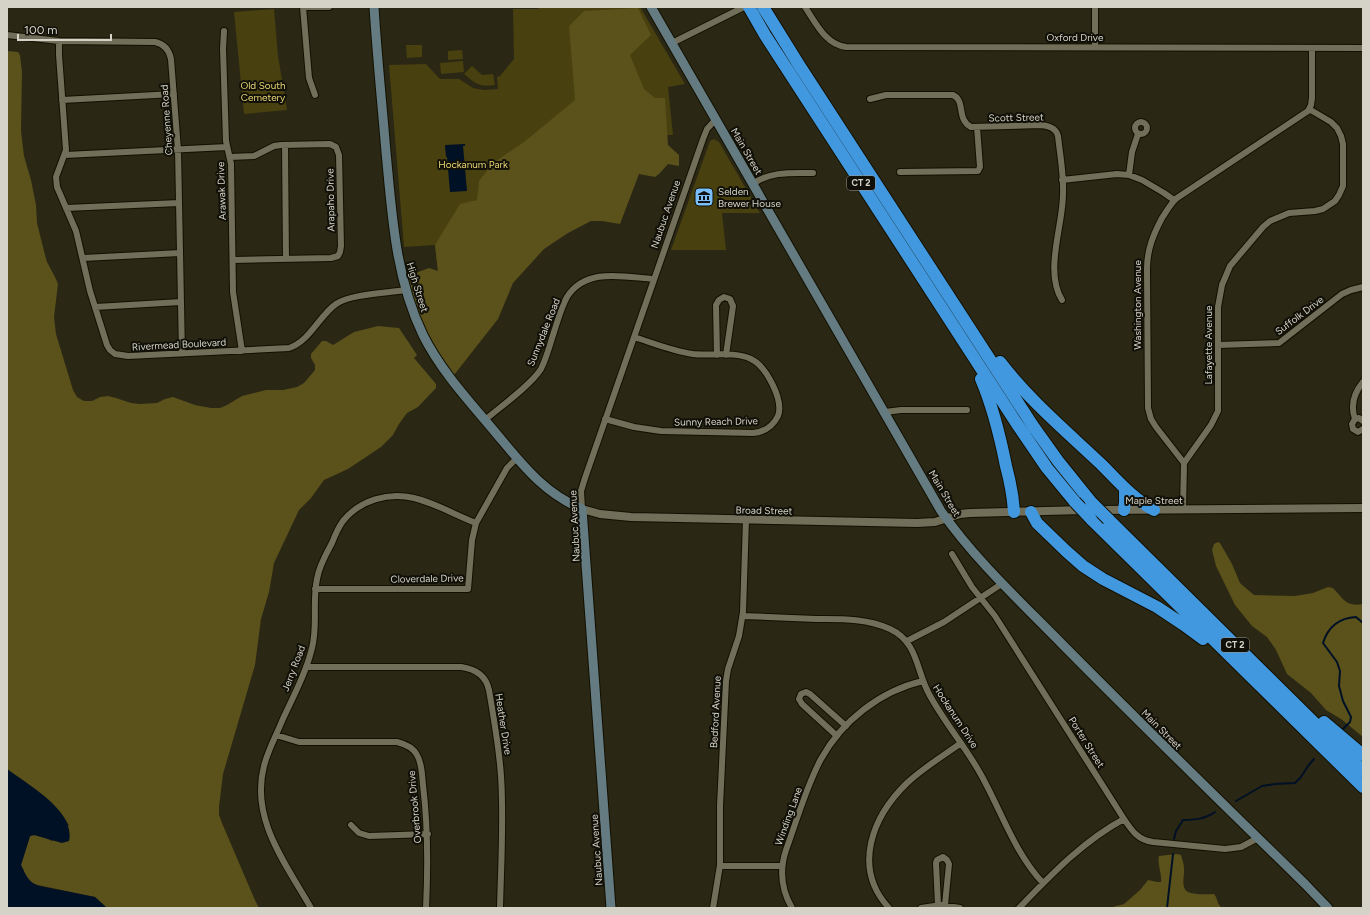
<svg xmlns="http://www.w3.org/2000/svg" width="1370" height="915" font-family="Figtree,sans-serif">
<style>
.green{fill:#48400f}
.forest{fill:#5a511b}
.water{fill:#001025}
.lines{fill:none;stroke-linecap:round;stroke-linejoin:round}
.stream{stroke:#001025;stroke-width:2}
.minor-casing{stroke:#131001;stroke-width:8}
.tertiary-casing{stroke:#131001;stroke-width:10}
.secondary-casing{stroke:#131001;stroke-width:11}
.motorway-casing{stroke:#131001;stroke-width:14}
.minor{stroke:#716e59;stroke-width:6}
.tertiary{stroke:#716e59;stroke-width:8}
.secondary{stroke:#637b81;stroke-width:9}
.motorway{stroke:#4298de;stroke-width:12}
.motorway-bridge-casing{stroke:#131001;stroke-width:14;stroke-linecap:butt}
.motorway-bridge{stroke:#4298de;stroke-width:12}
.labels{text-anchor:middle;stroke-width:4;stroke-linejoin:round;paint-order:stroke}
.shield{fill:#111008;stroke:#9a988e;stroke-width:1}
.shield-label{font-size:9px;font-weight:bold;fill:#d5d3c7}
.street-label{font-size:10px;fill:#d5d3c7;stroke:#111008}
.park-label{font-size:10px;fill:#e8d673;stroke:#111008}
.poi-label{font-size:10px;fill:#d5d3c7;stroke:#111008;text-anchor:start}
</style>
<rect width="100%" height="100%" fill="#2a2714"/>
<path class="green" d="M539 7H640L685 84 668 87 673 135H600L521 220 438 272 435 245 404 247 389 65 426 64 440 79H459L473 88 484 90 498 89 497 77 500 76 514 59 513 9H538Z
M274 9 278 56 287 110 244 114 234 12Z
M406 45H422V57L407 58Z
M462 50 463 59 448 60V51Z
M463 61 464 72 441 74 440 63Z
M472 66 482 75 493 74 495 85C479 87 476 84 464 74Z
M714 139 719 142 760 213H722L726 250H671L710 141Z"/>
<path class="forest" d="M638 8 651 35 630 55 644 89 655 98H665L668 145 679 155V166L668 164 660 173 655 177 639 174 620 224 602 221H591L568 233 544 249 513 283 498 319 454 375 434 346 412 300 408 276 429 268 438 271 435 245 460 204 477 200 479 181 493 163 524 142 575 100 569 26 584 11Z
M7 51 18 52 20 55 22 72 21 131 24 156 31 180 36 205 37 223 45 255 47 262 55 277 58 284 54 317 56 334 73 390 77 397 84 401H92L100 397 108 396 116 398 131 403 140 404 157 403 165 399 173 397 195 405 211 408H220L227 405 242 396 266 390H283L297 387 304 383 315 370V365L311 358V354L322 341H326L333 345 354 332 378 326 399 328 417 355 414 358 436 384V388L418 407 407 413 399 424 393 435 381 447 348 469 324 480 311 498 299 510 274 563 269 592 261 619 255 665 223 774 219 807V815L222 823 254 898 259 908H107L95 897 33 884 26 877 21 865 30 836C38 833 45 838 52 841L69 825C55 800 29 785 7 769Z
M1218 542 1220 543 1232 564 1240 583 1254 595 1295 596 1313 593 1328 587 1333 588C1344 599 1345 607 1363 604V737L1341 719 1326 710 1311 693 1287 674 1276 650 1267 637 1252 626 1235 605 1216 566 1212 550 1214 544Z
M1177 854 1181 855C1182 859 1184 864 1184 868 1185 876 1179 890 1191 893 1199 895 1206 894 1214 894 1218 899 1217 904 1222 908H1109L1124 904 1140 890 1148 880 1157 882H1161C1162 872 1157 865 1159 856Z"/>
<path class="water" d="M465 144V146H463L467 191 450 192 447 157H446L445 145Z
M7 769C28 785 76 811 69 841L62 843 34 835 30 836 21 865C26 875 28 882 39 886L95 897 107 908H7Z"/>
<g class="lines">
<path class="stream" d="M1341 731 1350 722 1351 717 1343 701 1339 686 1340 671 1337 662 1323 643C1328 627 1338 618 1356 617L1363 623
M1236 801 1262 786 1275 784 1295 783 1301 777 1308 766 1314 759
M1174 839 1176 831 1183 820C1195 820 1205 819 1215 812
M1167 908 1173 854"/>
<g class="minor-casing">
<path id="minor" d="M303 7 309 78 315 95
M304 7H329
M805 7C816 23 825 44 846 47L1363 48
M224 31 223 49 226 141 231 164 233 292 242 351
M7 35 59 41 155 42C164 44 169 49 171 59L178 150 182 354
M59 41V55L66 150 56 177 57 187 76 231 90 291 107 345 110 350 115 354 128 356 289 348C310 341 319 316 336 304 350 294 388 293 405 290
M672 43 744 7
M1095 47V7
M870 99 886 95H953C966 101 956 119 971 127L1041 125C1049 126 1056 128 1058 136 1060 155 1064 175 1063 194 1063 226 1044 271 1062 300
M62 100 174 94
M1135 128a6 6 0 1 1 12 0a6 6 0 1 1-12 0Z
M285 145 286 259
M65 155 227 147
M230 157 254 156 274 146 281 145 330 144 336 147 339 155 341 246 340 252 338 256 331 258 233 260
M900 172 978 171 980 167 977 127
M1129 175 1132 152 1138 134
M1062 180 1117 174 1129 175 1142 180 1164 193 1174 200
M753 184C770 171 792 173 813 173
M66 208 179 203
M83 258 180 253
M95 307 181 302
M1218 345 1279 343 1342 294 1351 290 1363 287
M717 355 716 305 719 300 724 297 730 299 733 306 726 355
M885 412 901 410H967
M605 419 634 427 661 431 753 433C764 432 773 426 778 416 784 400 766 366 751 359 735 351 710 356 693 354 672 351 653 343 634 337
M1355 419C1350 405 1354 393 1363 382
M1355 419 1352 424 1353 429 1358 432 1363 429
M1355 419 1359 418 1363 421
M485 420C500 407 531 385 541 369 547 357 550 344 554 332 558 320 561 308 567 297 586 267 624 277 654 279
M1184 463 1211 425 1218 411V307L1222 285 1230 266 1263 227 1270 221 1289 213 1315 211 1323 209 1335 201 1339 195 1343 186V144L1341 136 1337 128 1331 122 1309 109
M582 509 581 491 585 478 703 139 707 129 716 119
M1183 510 1184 463 1156 427 1151 419 1148 408 1147 269C1147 250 1153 235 1162 218 1167 211 1170 204 1177 198L1308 111 1311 105 1312 98V48
M952 554 972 587 995 616 1124 819C1132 831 1138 840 1153 842L1225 849 1241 847 1258 838
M315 589H468L472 540 476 523 507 468 517 458
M743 616C767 617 791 618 816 619 840 619 867 618 890 629 918 642 916 670 929 694 944 722 965 746 980 773 1001 810 1014 852 1043 883
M907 641 944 622 1003 583
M306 667H461C476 669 486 676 489 690 494 719 499 747 501 776 504 820 501 864 500 908
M276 735 299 742H397C405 744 413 747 417 755 422 763 422 775 423 785 428 826 428 867 426 908
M837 736 802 704 799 699 801 694 806 692 810 694 846 726
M351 825 359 833 369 836 428 834
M720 866H782
M938 905 936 863 937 860 943 857 947 860 949 864 945 905
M311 908C286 864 250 819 264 766 268 750 276 736 282 721 293 697 306 673 312 648 318 626 312 602 317 579 319 566 326 554 332 543 335 535 338 528 343 521 360 500 388 492 414 498 435 503 455 515 476 523
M713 908 720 865V806L726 681 728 669 739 636 743 612 746 519
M792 908C781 889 779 871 786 850 797 820 806 787 821 759 842 721 880 691 923 681
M889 908C852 868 872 817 907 783 923 768 943 756 961 743
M921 908 941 905 960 908
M1019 908C1051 875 1083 841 1124 819"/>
</g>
<g class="tertiary-casing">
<path id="tertiary" d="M582 509 600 514 631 517 917 523 935 522 960 514 970 513 1085 510
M1098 510 1363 508"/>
</g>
<g class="secondary-casing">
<path id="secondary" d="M374 7C377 55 382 104 386 152 392 214 395 277 423 335 441 371 469 401 495 432 521 463 543 493 582 509L611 908
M651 7 941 511C976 561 1021 602 1063 645 1143 726 1224 805 1305 884L1328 908"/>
</g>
<g class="motorway-casing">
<path id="motorway" d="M749 7 765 35 1017 424 1047 468 1075 502
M763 7 799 65 1033 426 1058 461 1091 502
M1000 362C1029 400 1066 431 1101 464 1117 480 1133 499 1154 510
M981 379C993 407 1000 436 1006 466 1010 481 1013 496 1014 512
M1124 510 1125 502V488
M1031 512 1037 523 1066 551 1083 566 1103 579 1157 607 1184 625 1203 639
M1091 519 1363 787
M1108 519 1363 771
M1324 722 1363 755"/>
</g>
<use href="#minor" class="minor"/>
<use href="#tertiary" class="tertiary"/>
<use href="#secondary" class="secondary"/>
<use href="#motorway" class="motorway"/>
<g class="motorway-bridge-casing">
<path id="motorway-bridge" d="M1075 502 1091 519
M1091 502 1108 519"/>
</g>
<use href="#motorway-bridge" class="motorway-bridge"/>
</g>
<defs>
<g id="museum-square" transform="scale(1)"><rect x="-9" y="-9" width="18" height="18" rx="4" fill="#7cbef9" stroke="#111008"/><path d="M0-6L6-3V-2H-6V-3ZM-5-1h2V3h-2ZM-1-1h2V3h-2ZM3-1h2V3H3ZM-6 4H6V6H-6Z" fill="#111"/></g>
</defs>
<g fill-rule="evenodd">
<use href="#museum-square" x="704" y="197"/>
</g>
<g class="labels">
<g class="shield">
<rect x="847" y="176" width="28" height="14" rx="3"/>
<rect x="1221" y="638" width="28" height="14" rx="3"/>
</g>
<g class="shield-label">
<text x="861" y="186">CT 2</text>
<text x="1235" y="648">CT 2</text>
</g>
<g class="street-label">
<text x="1075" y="41">Oxford Drive</text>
<text transform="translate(1016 117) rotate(-1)" y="4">Scott Street</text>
<text transform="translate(166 120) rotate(-94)" y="4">Cheyenne Road</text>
<text transform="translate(747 151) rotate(60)" y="4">Main Street</text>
<text transform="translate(221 191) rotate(-92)" y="4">Arawak Drive</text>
<text transform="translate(330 200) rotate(-91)" y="4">Arapaho Drive</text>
<text transform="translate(665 214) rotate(-71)" y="4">Naubuc Avenue</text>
<text transform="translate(418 287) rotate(73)" y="4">High Street</text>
<text transform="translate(1137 305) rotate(-90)" y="4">Washington Avenue</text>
<text transform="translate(1299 315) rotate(-37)" y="4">Suffolk Drive</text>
<text transform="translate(543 332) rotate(-68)" y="4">Sunnydale Road</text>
<text transform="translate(179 344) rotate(-3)" y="4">Rivermead Boulevard</text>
<text transform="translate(1208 345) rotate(-90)" y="4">Lafayette Avenue</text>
<text transform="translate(716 421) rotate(-1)" y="4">Sunny Reach Drive</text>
<text transform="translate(945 493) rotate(59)" y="4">Main Street</text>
<text x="1154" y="504">Maple Street</text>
<text transform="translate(764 510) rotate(1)" y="4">Broad Street</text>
<text transform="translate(574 526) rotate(-93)" y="4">Naubuc Avenue</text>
<text transform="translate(427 578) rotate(-1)" y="4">Cloverdale Drive</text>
<text transform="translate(293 668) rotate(-69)" y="4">Jerry Road</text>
<text transform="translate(715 712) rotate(-87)" y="4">Bedford Avenue</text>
<text transform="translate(956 716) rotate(57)" y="4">Hockanum Drive</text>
<text transform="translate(504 724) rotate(81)" y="4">Heather Drive</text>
<text transform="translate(1162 729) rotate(45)" y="4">Main Street</text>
<text transform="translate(1087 742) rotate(58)" y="4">Porter Street</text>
<text transform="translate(414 807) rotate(-95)" y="4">Overbrook Drive</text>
<text transform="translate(788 816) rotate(-70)" y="4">Winding Lane</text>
<text transform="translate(596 850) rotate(-94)" y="4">Naubuc Avenue</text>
</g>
<g class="park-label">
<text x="263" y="89">Old South<tspan x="263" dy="12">Cemetery</tspan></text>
<text x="473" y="168">Hockanum Park</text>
</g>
<g class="poi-label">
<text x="718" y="195">Selden<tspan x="718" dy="12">Brewer House</tspan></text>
</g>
</g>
<rect width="1370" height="915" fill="none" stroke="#d5d3c7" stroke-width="16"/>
<path d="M18 34v6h93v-6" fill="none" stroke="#d5d3c7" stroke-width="2"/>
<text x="24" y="34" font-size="12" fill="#d5d3c7" stroke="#111008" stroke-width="3" paint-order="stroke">100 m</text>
</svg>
